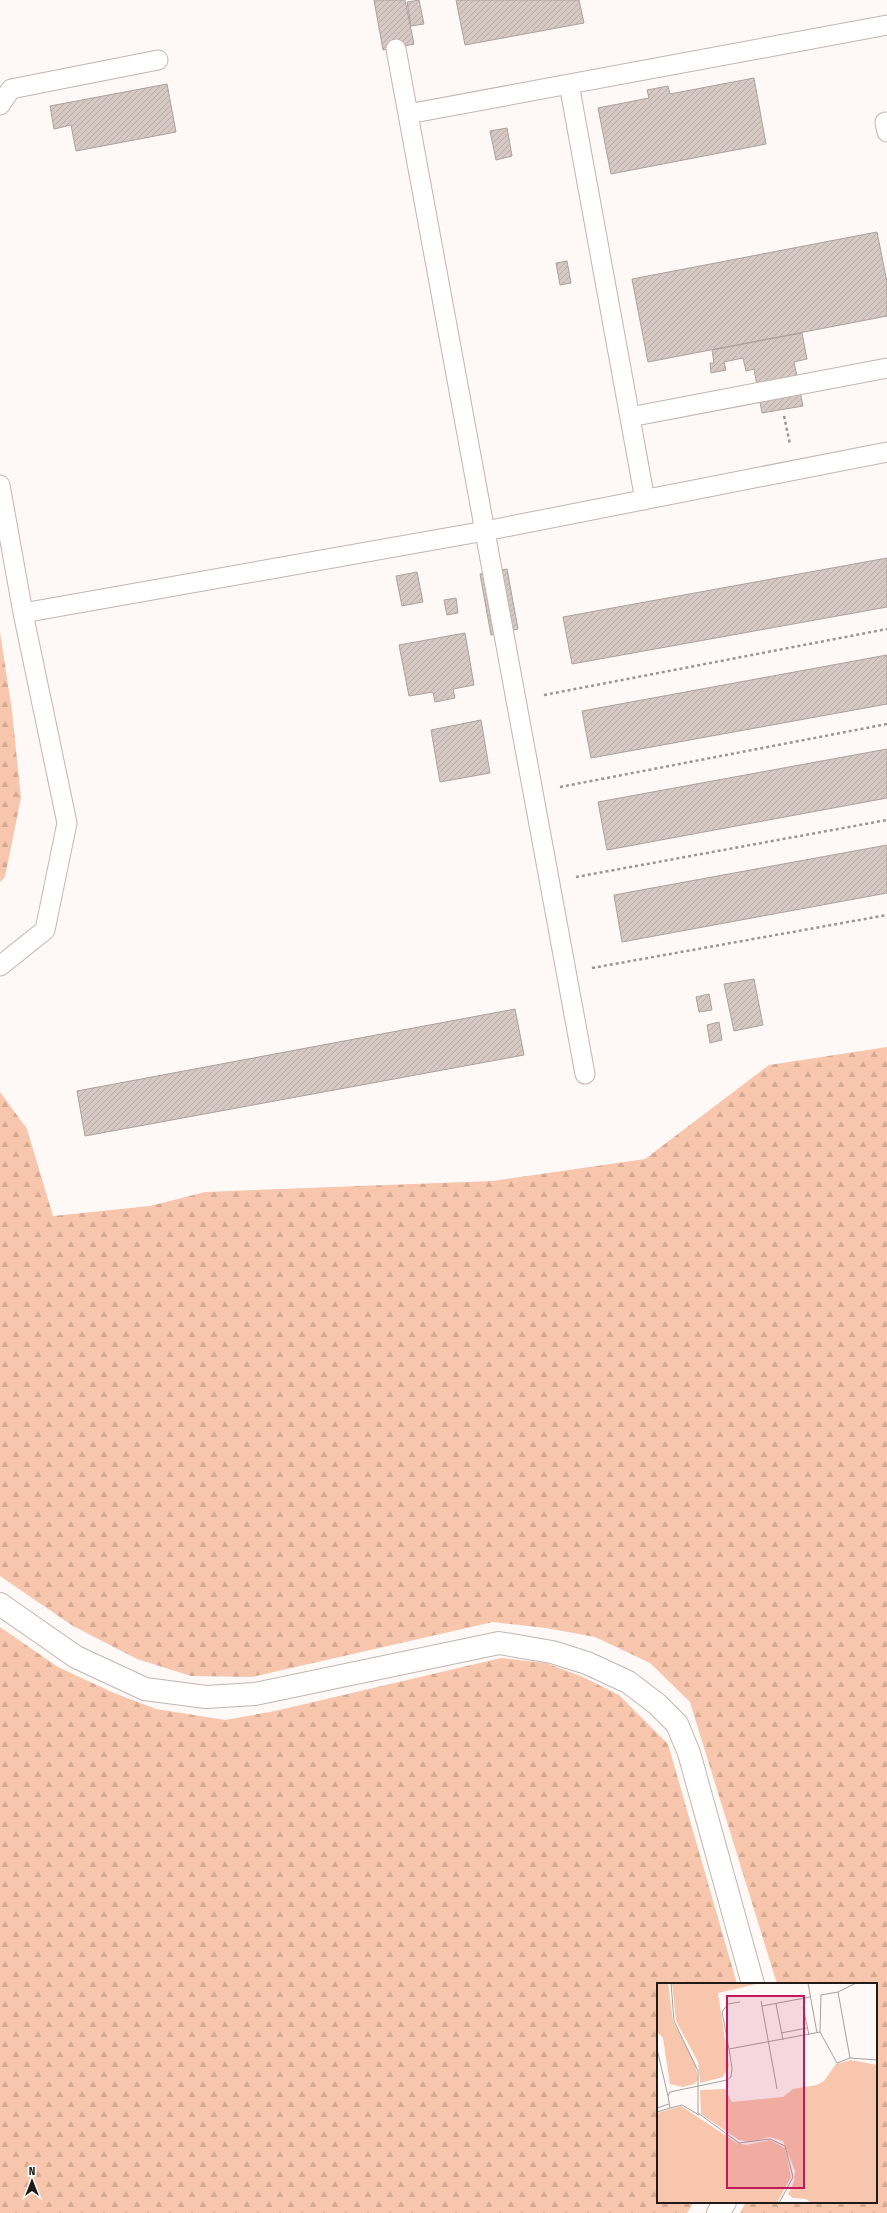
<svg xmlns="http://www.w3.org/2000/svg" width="887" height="2213" font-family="'Fira Sans Condensed',sans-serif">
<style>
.forest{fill:url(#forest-firs)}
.building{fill:url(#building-hatch);stroke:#aca19b}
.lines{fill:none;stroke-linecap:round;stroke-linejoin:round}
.service-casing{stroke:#c1b5b0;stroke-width:21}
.minor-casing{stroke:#c1b5b0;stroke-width:24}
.path{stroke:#9b9694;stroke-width:2.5;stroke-dasharray:3 3;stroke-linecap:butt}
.service{stroke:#fff;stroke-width:19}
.minor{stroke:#fff;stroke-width:22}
.inset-road{fill:none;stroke:#a5a09e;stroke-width:1}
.view{fill:#c2185b;fill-opacity:0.15;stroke:#c2185b;stroke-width:2}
.inset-edge{fill:none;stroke:#201b19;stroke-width:2}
</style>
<defs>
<pattern id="forest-firs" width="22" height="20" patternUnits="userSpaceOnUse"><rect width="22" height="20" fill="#f8c6ad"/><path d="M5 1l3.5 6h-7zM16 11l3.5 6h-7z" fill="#d4aa94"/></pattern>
<pattern id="building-hatch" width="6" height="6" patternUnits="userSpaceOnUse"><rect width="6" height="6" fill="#d6c9c3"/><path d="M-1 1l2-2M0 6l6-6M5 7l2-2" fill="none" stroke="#b7aca7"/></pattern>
</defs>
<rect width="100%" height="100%" fill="#fef9f6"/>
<path class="forest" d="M0 632 12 711 21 798 5 877 0 882Z
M887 1047V2213H740L746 2202H876V1984H777L690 1702 650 1663 595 1637 546 1628 493 1622 252 1677 191 1676 137 1659 73 1626 0 1576V1092L27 1129 53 1216 150 1206 205 1192 492 1181 645 1159 769 1065Z
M0 1627 58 1667 114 1693 156 1709 225 1720 275 1711 501 1658 546 1663 583 1677 619 1695 668 1744 737 1984H658V2202H694L687 2213H0Z"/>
<path class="building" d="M374 0H405L414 44 383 50Z
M419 0 424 24 411 26 407 2Z
M456 0H579L584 23 465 45Z
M754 78 766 144 611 174 598 108 649 98 647 90 668 86 670 94Z
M167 84 176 132 76 151 71 125 54 129 50 106Z
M507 128 512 156 496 160 490 131Z
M877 232 887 282V316L648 362 632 279Z
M567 261 571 283 560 285 556 263Z
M802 333 807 359 794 362 803 406 762 413 754 369 746 371 743 358 724 362 726 370 711 373 710 363H714L712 350Z
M887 558V607L572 664 563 617Z
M507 569 518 629 491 635 480 574Z
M417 572 423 602 402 606 396 576Z
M456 598 458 613 447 615 444 600Z
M465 633 474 685 453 689 455 698 435 702 433 692 409 696 399 645Z
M887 655V704L591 758 582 711Z
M481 720 490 773 440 782 431 730Z
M887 749V798L607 850 598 802Z
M887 845V893L622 942 614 895Z
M754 979 763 1025 734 1031 724 984Z
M709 994 712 1010 699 1012 696 997Z
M515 1009 524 1055 85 1136 77 1091Z
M719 1022 722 1040 710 1043 707 1025Z"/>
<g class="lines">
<g class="service-casing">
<path id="service" d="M396 49 585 1074
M569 84 645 500
M0 105 11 89 158 60
M408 114 887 25
M885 122 887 132
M630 417 887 368
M0 485 23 613
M0 966 45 930 67 823 23 613 485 531 887 452"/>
</g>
<g class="minor-casing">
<path id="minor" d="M0 1604 76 1657 145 1689 206 1697 255 1694 499 1643 552 1652 587 1663 628 1682 657 1704 677 1724 689 1753 753 1984
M718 2213 725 2202"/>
</g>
<path class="path" d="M784 416 790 444
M544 695 887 629
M560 787 887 724
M576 877 887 820
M592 968 887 915"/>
<use href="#service" class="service"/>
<use href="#minor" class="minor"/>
</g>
<g transform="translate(657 1983)">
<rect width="220" height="220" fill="#fef9f6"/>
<path d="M0 0H11L16 38 38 80 41 97 37 101 26 104 13 101 6 55 0 49ZM15 0H104L61 10 72 83 66 94 43 100 41 79 19 38ZM194 77 220 82V220H154L149 216 136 215 131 211 137 199 138 188 126 158 113 154 92 159 82 157 44 131 43 107 68 106 75 119 126 114 136 106 160 102 167 98 179 81ZM24 123 80 160 89 162 113 157 128 165 134 194 120 220H0V130Z" fill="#f8c6ad"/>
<path class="inset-road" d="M14 0 17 38 41 88V130L82 160 113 156 128 163 136 194 122 220M151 0 160 50M199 0 181 9 164 12 163 49 180 80 193 75 220 77M181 9 193 75M104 18 120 106M119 21 126 57M105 23 153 14M146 24 152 52M124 50 150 45M0 66 11 113M72 66 65 29 71 21 83 19M0 125 12 121M0 129 13 125M42 132 25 122 13 125 11 113 13 109 70 97 74 94 75 85 72 66 163 49"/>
<path class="view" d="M70 13H147V205H70Z"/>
<rect width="220" height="220" class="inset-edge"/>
</g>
<g transform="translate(32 2181)" stroke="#ffffff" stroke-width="3" paint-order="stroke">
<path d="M0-3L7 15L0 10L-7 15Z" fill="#201b19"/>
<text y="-6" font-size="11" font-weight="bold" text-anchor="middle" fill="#201b19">N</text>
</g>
</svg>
